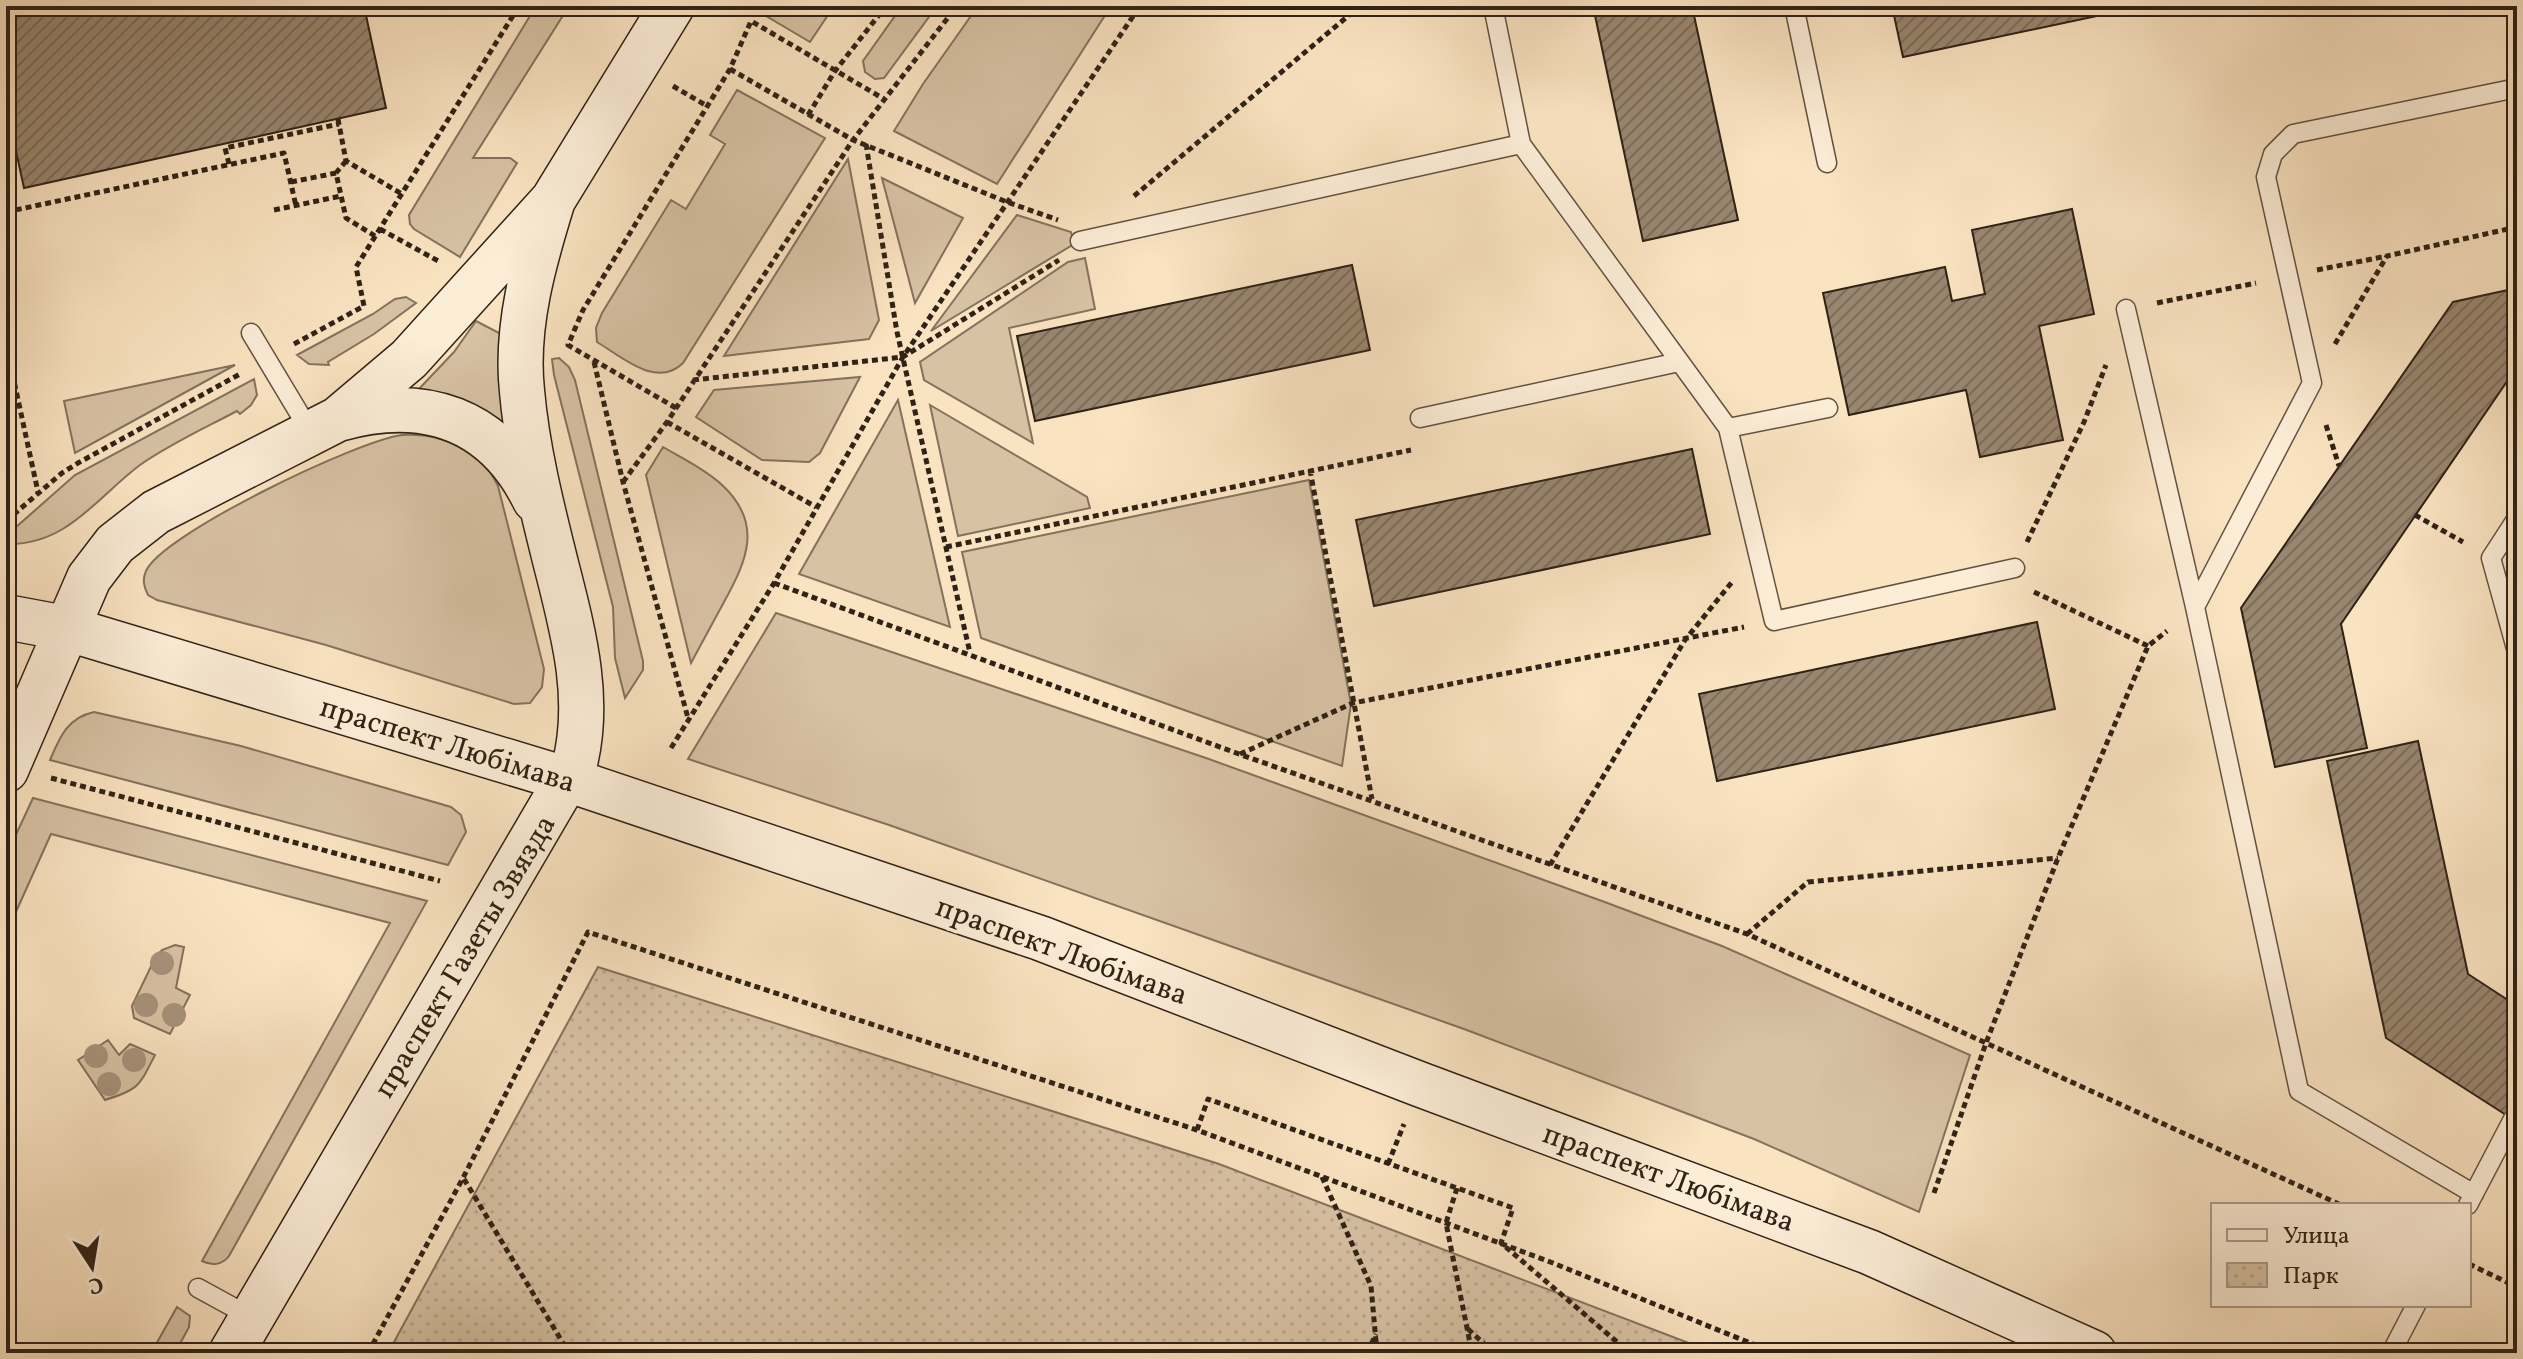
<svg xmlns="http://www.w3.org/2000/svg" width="2523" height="1359" font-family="Vollkorn,serif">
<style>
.grass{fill:#d7c2a4;stroke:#83725d;stroke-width:2}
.park{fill:url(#park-dots);stroke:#83725d;stroke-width:2}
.building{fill:url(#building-hatch);stroke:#2f2216;stroke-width:2}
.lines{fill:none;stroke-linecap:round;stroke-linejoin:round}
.service-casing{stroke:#625241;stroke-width:21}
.secondary-casing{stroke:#2f2216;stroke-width:47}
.path{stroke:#2f2216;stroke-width:5;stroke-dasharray:6 4;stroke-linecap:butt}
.service{stroke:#fcedd7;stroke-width:18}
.secondary{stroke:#fcedd7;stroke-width:44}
.tree{fill:#a6937b}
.labels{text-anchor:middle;stroke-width:7;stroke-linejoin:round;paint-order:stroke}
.street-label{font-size:30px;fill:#2f2216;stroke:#fcedd7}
</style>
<defs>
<pattern id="park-dots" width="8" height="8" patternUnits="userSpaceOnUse" patternTransform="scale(2)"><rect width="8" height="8" fill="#d7c2a4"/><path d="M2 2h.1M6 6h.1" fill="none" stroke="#b9a68c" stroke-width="1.8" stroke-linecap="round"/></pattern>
<pattern id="building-hatch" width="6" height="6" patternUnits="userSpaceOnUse" patternTransform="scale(2)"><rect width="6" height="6" fill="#99866f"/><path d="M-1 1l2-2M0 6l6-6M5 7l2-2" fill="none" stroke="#7d6d5a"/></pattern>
</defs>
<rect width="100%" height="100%" fill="#fae3c1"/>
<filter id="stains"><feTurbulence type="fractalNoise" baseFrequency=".0025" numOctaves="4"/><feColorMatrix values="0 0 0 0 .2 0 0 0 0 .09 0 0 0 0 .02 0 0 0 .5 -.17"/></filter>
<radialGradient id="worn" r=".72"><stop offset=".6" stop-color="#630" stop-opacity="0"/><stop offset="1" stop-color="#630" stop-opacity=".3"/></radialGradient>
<path class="grass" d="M536 6H569L473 158H510L517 163 460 257 414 229 410 224 409 215Z
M749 6H834L810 42Z
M902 6H937L884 78 875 79 865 72 863 61Z
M978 6H1111L997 184 894 131 923 84Z
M737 90 825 138 683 363C657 389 622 357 597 342L596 328 602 313 671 200 686 209 725 144 710 135Z
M848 159 879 320 869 339 724 356Z
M882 178 963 218 915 303Z
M1017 215 1071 232 1074 244 931 331Z
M1085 258 1095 309 1009 328 1033 443 924 380 920 362 1068 262Z
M406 297 416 303 374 334 328 362 329 365 309 364 297 355 373 314 395 299Z
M476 321 503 335 499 365 506 427 418 390 454 352Z
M559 358 569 367 575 380 643 661V670L625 698 615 658 613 607 554 375 552 359Z
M235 365 75 453 64 401Z
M860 377 820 453 809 462 762 460 696 417 714 390Z
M254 379 257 395 251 405 240 414 237 411C205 428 170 444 140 465 97 497 67 546 6 544L15 528 75 475Z
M898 400 950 627 799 574Z
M930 405 1087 497 1090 508 958 536Z
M402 435C441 432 481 449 498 486L544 669 542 687 530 703 514 704 326 645 157 600 148 595C144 587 142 580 146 571 162 534 359 440 402 435Z
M663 447C682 458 705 469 721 484 764 523 747 560 724 602 713 622 702 643 691 663L646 475Z
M1309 480 1351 704 1342 766 981 638 962 552Z
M776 613 1206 758 1602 901 1722 946 1970 1055 1919 1212 1754 1139 1464 1029 889 825 688 759Z
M94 712 241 746 451 807 461 815 466 832 448 865 50 760C60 737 67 718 94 712Z
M33 798 427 901 229 1256C222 1265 212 1266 202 1261L390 923 51 834 6 934V856Z
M175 945 184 947 176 988 190 995 170 1034 134 1018 132 1006 156 956 162 950Z
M108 1040 119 1055 130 1044 155 1055C139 1086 140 1089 105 1100L78 1060Z
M177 1307 190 1316 189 1327 175 1353H151Z"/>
<path class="park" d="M598 967 1219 1164 1715 1353H388Z"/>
<path class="building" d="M6 6H364L386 108 24 188 6 105Z
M1593 6H1692L1738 220 1643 241Z
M1892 6H2144L1903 57Z
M2072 209 2094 314 2039 326 2063 440 1980 457 1966 390 1849 415 1823 293 1945 267 1952 301 1985 294 1972 230Z
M1352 265 1370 350 1035 421 1017 336Z
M2517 288V378L2508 380 2341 624 2367 748 2275 767 2241 608 2453 302Z
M1692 449 1710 534 1374 606 1356 520Z
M2037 622 2055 709 1717 781 1699 694Z
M2418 741 2468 974 2517 1006V1122L2386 1038 2327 761Z"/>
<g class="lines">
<g class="service-casing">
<path id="service" d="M1493 6 1521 144 1728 428 1774 621 2015 568
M1794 6 1827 163
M1080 241 1521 144
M2126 309 2195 607 2299 1091 2474 1194
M251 333 311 433
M1420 418 1679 362
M1728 428 1828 408
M2517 518 2491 558 2517 652
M2195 607 2312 383 2266 177 2273 154 2293 134 2517 88
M2468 1205 2513 1119
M198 1288 251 1317
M2391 1353 2416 1305"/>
</g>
<g class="secondary-casing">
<path id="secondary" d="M338 419C424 395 495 418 535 500
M6 617 65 628 569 780 1040 938 1419 1084 1869 1252 2094 1353
M6 770 89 578 115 544 156 512 338 419 409 359 553 200 672 6
M231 1353 574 767C592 699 573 631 556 564 542 508 527 449 522 391 515 327 534 261 553 200"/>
</g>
<path class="path" d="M730 69 853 140 1007 202 1058 220
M673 86 707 106
M808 115 835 71 886 6
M338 119 346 161 402 194
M866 144 897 332 970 653
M346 161 336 173 346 218 375 236
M229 164 225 148 339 124
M291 182 336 173
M1134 196 1360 6
M274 210 341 196
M6 212 284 153 296 206
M380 229 440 262
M2317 270 2387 256
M2157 303 2256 283
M6 344 38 492
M294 344 364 306 356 267 519 6
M2335 344 2387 256 2517 227
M594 362 623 482 688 718
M693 380 903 357 1059 260
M676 408 568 345 583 310 730 69 751 21 884 99
M667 422 816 507
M2326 425 2339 466
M1310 470 1372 799
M623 482 667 422 853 140 957 6
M2415 515 2463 542
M6 521 62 473 78 463 240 374
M2027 542 2084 422 2106 365
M946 547 1411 450
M774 583 1239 754 1747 934 2341 1205
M2034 592 2148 646
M671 748 774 583 903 357 1140 6
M1240 754 1353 703 1744 627
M51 778 440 881
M1550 865 1685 640 1732 582
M1747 934 1808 882 2058 858
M1197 1130 1208 1099 1513 1208 1501 1243 1630 1353
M1388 1164 1404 1124
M1322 1177 1371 1286 1377 1353
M464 1179 569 1353
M1457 1188 1446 1223 1472 1353
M1934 1193 1986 1043 2058 858 2148 646 2167 631
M2469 1264 2517 1287
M1468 1329 1494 1353
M368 1353 463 1178 588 932 1197 1130 1553 1263 1775 1353
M1367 1353 1376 1334"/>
<use href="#service" class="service"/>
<use href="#secondary" class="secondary"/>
</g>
<g class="tree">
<circle cx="162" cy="963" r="12"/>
<circle cx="146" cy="1005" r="12"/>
<circle cx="174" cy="1015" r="12"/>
<circle cx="96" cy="1056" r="12"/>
<circle cx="134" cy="1060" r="12"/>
<circle cx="109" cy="1084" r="12"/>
</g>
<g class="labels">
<g class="street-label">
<text transform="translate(448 744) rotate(17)" y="10">праспект Любімава</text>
<text transform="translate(1062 950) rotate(20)" y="10">праспект Любімава</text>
<text transform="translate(464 956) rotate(-59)" y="10">праспект Газеты Звязда</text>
<text transform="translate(1669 1177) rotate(20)" y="10">праспект Любімава</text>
</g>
</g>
<rect width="2523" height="1359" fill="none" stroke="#fae3c1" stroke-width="32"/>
<rect x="8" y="8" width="2507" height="1343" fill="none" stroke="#2f2216" stroke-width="4"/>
<rect x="16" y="16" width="2491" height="1327" fill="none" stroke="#2f2216" stroke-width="2"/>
<rect x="2211" y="1203" width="260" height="104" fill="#fcedd7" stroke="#aa9c8a" stroke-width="2"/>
<rect x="2227" y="1229" width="40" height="12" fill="#fcedd7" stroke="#aa9c8a" stroke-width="2"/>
<text x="2283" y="1243" font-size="24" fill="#2f2216">Улица</text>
<rect x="2227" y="1263" width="40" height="24" fill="url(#park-dots)" stroke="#aa9c8a" stroke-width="2"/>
<text x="2283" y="1283" font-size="24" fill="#2f2216">Парк</text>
<g transform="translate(92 1267) rotate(168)" stroke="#fcedd7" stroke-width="6" paint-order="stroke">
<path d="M0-6L14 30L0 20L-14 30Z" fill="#2f2216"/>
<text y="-12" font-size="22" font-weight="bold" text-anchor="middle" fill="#2f2216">С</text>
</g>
<rect width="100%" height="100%" filter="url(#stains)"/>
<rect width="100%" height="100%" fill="url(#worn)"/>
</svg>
